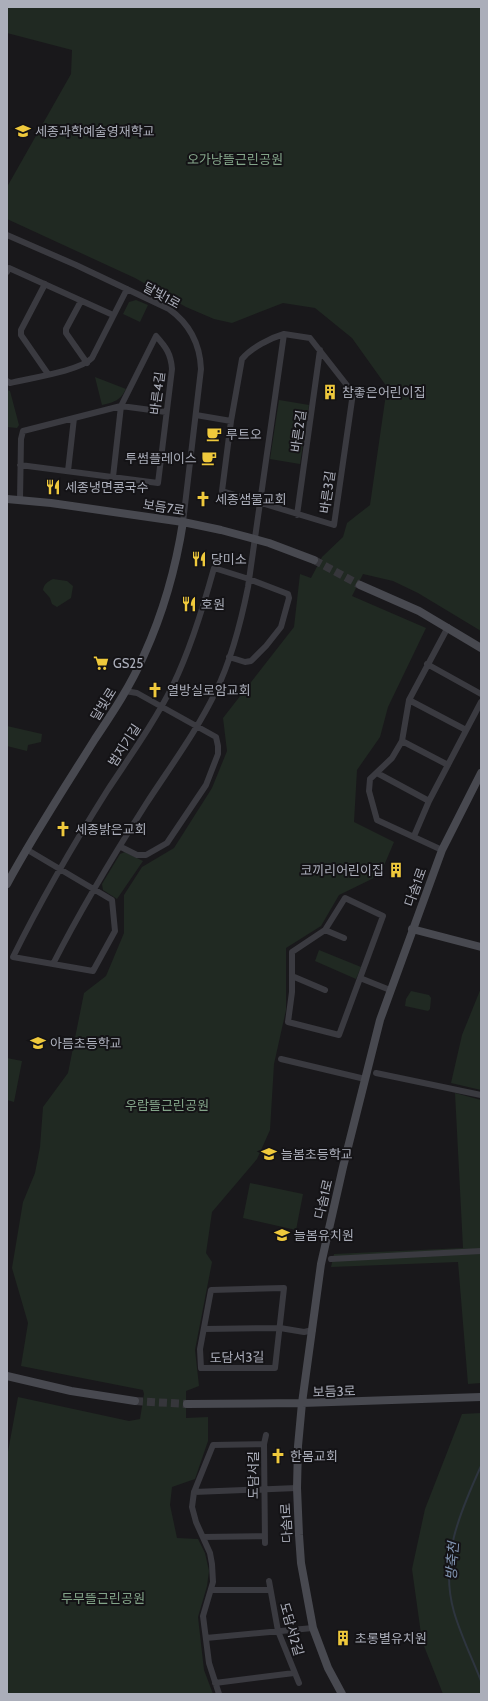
<svg xmlns="http://www.w3.org/2000/svg" width="488" height="1701" font-family="Cabin,'Noto Sans KR',sans-serif">
<style>
.green{fill:#202922}
.lines{fill:none;stroke-linecap:round;stroke-linejoin:round}
.stream{stroke:#2e353f;stroke-width:2}
.secondary-tunnel{stroke:#36363b;stroke-width:8;stroke-dasharray:8 4;stroke-linecap:butt}
.street{stroke:#3a3a40;stroke-width:6}
.secondary{stroke:#484950;stroke-width:8}
.labels{text-anchor:middle;stroke-width:4;stroke-linejoin:round;paint-order:stroke}
.poi-label{font-size:13px;fill:#abaeba;stroke:#141316;text-anchor:start}
.park-label{font-size:13px;fill:#83a489;stroke:#141316}
.street-label{font-size:13px;fill:#abaeba;stroke:#141316}
.water-label{font-size:14px;font-style:italic;fill:#8397b4;stroke:#141316}
</style>
<rect width="100%" height="100%" fill="#19181b"/>
<path class="green" d="M7 7H481V631L418 593 393 581 363 574 352 596 426 628 388 707 380 737 357 770 354 822 394 842 380 875 339 895 321 926 286 948V1010L274 1064 270 1130 257 1159 212 1212 206 1253 212 1262 195 1350 199 1386 186 1391V1418L208 1417V1441L195 1479 172 1487 170 1505 177 1538 198 1539 205 1553 209 1571 207 1586 198 1617 204 1670 213 1694H7V1457L18 1397 129 1421 140 1419 144 1394 143 1390 21 1366 28 1323 12 1268 23 1202 35 1173 40 1147 43 1107 68 1073 84 993 106 976 124 933V895L142 867 174 848 212 788 227 751 223 718 294 627 300 574 311 578 322 557 343 537 347 523 370 505 387 387 352 338 315 308 283 303 232 323 214 319 186 307 135 278 7 219V187L71 74 72 50 7 33Z
M136 300 148 305 140 322 123 314 129 302Z
M95 377 126 389C120 401 114 402 102 405Z
M7 390 10 391 19 425 17 428 7 427Z
M279 400 309 405 300 464 270 459Z
M53 579 67 581 73 586 71 598 57 607 52 604 50 598 43 590C44 584 47 582 53 579Z
M7 726 42 734 41 742 28 745 27 751 7 746Z
M125 852 143 861 117 899 103 890 102 884 120 854Z
M319 950 361 967 356 979 315 961Z
M481 988V1090L451 1083 462 1035Z
M411 991 429 995 431 998 430 1009 428 1011 405 1006 406 999Z
M7 1058 22 1061 14 1102 7 1100Z
M455 1093 481 1100V1383L468 1384 458 1262 331 1267 334 1254 463 1248Z
M250 1183 303 1194 296 1230 243 1218Z
M481 1413V1694H443L422 1641 412 1569 425 1509 462 1414Z"/>
<g class="lines">
<path class="stream" d="M481 1466C460 1512 439 1560 454 1612 461 1636 472 1658 481 1681"/>
<path class="secondary-tunnel" d="M314 560 360 585
M135 1401 187 1404"/>
<path class="street" d="M7 235 76 265 169 309C190 324 200 343 201 369L183 522
M7 272 9 268 113 315
M45 284 21 330V335L48 374
M81 301 66 329V333L87 363
M284 334 310 338 353 393 334 525 222 491 231 421 242 359C251 348 270 338 284 334Z
M7 381 10 383C30 378 80 371 92 358L127 289
M196 415 231 421
M20 465 158 483 172 369C171 354 166 347 156 336L121 406 113 477
M68 471 74 418
M20 500 21 439 23 431 121 406 166 412
M297 515 320 350
M427 664 481 694
M409 700 466 730
M402 741 448 765
M377 773 429 801
M414 836 429 801 481 702
M121 847 137 855H146L167 843 206 785 218 754V746L216 737 137 693 125 691
M26 849C55 866 83 883 112 900L115 931 93 971 13 957C41 900 73 845 107 791 130 756 154 723 173 685 191 648 203 608 214 568L249 579 288 594 289 598 281 627 266 646 251 661 245 662 229 657
M442 850 377 820 369 791 370 779 392 758 402 741 409 700 448 627
M345 898 383 916 339 1035 288 1022 292 992V952L325 930Z
M325 930 344 938
M53 964C81 909 113 856 146 804 170 767 197 731 216 691 232 658 241 622 248 587L284 334
M292 976 325 990
M360 978 390 990
M281 1059 365 1079
M376 1073 481 1095
M331 1259 481 1251
M284 1288 275 1368H201L200 1349 211 1290Z
M204 1329 280 1328 304 1332 313 1330
M264 1444 266 1435
M194 1492 297 1488
M203 1537 265 1536
M269 1581 278 1631 299 1683
M211 1590H270
M206 1638 313 1628
M215 1683 294 1673
M219 1694 209 1663 203 1616 213 1582 212 1564 210 1553 196 1522 192 1507 194 1492 213 1445 264 1444 265 1543"/>
<path class="secondary" d="M7 499 51 503 183 522 221 530 269 543 314 560
M360 585 419 611 481 648
M7 884C34 834 65 787 95 739 113 712 131 685 144 655 163 613 176 567 183 522
M412 929 481 947
M7 1376 71 1391 135 1401
M187 1404 302 1403 481 1397
M342 1694 328 1668 313 1628 301 1563 299 1535 297 1488 298 1446 302 1403 321 1264 343 1167 380 1020 442 850 481 773"/>
</g>
<defs>
<g id="school-bare" transform="scale(1.2)"><path d="M0-5L7-2L0 1L-7-2ZM-4 1L0 2.5L4 1V4Q0 6-4 4Z" fill="#efc93c" stroke="#141316" stroke-width="2.5" paint-order="stroke"/></g>
<g id="building-bare" transform="scale(1.2)"><path d="M-4-6H4V6H1V3H-1V6H-4ZM-2.5-4.3h1.7v1.8h-1.7ZM.8-4.3h1.7v1.8H.8ZM-2.5-1h1.7V.8h-1.7ZM.8-1h1.7V.8H.8Z" fill="#efc93c" stroke="#141316" stroke-width="2.5" paint-order="stroke"/></g>
<g id="cafe-bare" transform="scale(1.2)"><path d="M-5.5-4.5H6V0H3Q3 3.5 0 3.5H-2.5Q-5.5 3.5-5.5 0ZM3-3.2v2h1.7v-2ZM-6 4.5H4V6H-6Z" fill="#efc93c" stroke="#141316" stroke-width="2.5" paint-order="stroke"/></g>
<g id="restaurant-bare" transform="scale(1.2)"><path d="M-5-6h1v4h1v-4h1v4h1v-4h1v5L-1.5 .5V6h-2V.5L-5-1ZM5-6V6H3V1.5H1.5Q1.5-4 5-6Z" fill="#efc93c" stroke="#141316" stroke-width="2.5" paint-order="stroke"/></g>
<g id="church-bare" transform="scale(1.2)"><path d="M-1.2-6h2.4v3.5h3.3v2.4h-3.3V6h-2.4V-.1h-3.3v-2.4h3.3Z" fill="#efc93c" stroke="#141316" stroke-width="2.5" paint-order="stroke"/></g>
<g id="supermarket-bare" transform="scale(1.2)"><path d="M-6-5.5h2.5l.6 2H6L4.5 2H-2.5L-4.4-4H-6ZM-1.5 3.2a1.3 1.3 0 1 0 .1 0ZM3 3.2a1.3 1.3 0 1 0 .1 0Z" fill="#efc93c" stroke="#141316" stroke-width="2.5" paint-order="stroke"/></g>
</defs>
<g fill-rule="evenodd">
<use href="#school-bare" x="23" y="131"/>
<use href="#building-bare" x="330" y="392"/>
<use href="#cafe-bare" x="214" y="434"/>
<use href="#cafe-bare" x="209" y="458"/>
<use href="#restaurant-bare" x="53" y="487"/>
<use href="#church-bare" x="203" y="499"/>
<use href="#restaurant-bare" x="199" y="559"/>
<use href="#restaurant-bare" x="189" y="604"/>
<use href="#supermarket-bare" x="101" y="663"/>
<use href="#church-bare" x="155" y="690"/>
<use href="#church-bare" x="63" y="829"/>
<use href="#building-bare" x="396" y="870"/>
<use href="#school-bare" x="38" y="1043"/>
<use href="#school-bare" x="269" y="1154"/>
<use href="#school-bare" x="282" y="1235"/>
<use href="#church-bare" x="278" y="1456"/>
<use href="#building-bare" x="343" y="1638"/>
</g>
<g class="labels">
<g class="poi-label">
<text x="35" y="136">세종과학예술영재학교</text>
<text x="342" y="397">참좋은어린이집</text>
<text x="226" y="439">루트오</text>
<text x="197" y="463" text-anchor="end">투썸플레이스</text>
<text x="65" y="492">세종냉면콩국수</text>
<text x="215" y="504">세종샘물교회</text>
<text x="211" y="564">당미소</text>
<text x="201" y="609">호원</text>
<text x="113" y="668">GS25</text>
<text x="167" y="695">열방실로암교회</text>
<text x="75" y="834">세종밝은교회</text>
<text x="384" y="875" text-anchor="end">코끼리어린이집</text>
<text x="50" y="1048">아름초등학교</text>
<text x="281" y="1159">늘봄초등학교</text>
<text x="294" y="1240">늘봄유치원</text>
<text x="290" y="1461">한몸교회</text>
<text x="355" y="1643">초롱별유치원</text>
</g>
<g class="park-label">
<text x="235" y="164">오가낭뜰근린공원</text>
<text x="167" y="1110">우람뜰근린공원</text>
<text x="103" y="1603">두무뜰근린공원</text>
</g>
<g class="street-label">
<text transform="translate(162 295) rotate(29)" y="5">달빛1로</text>
<text transform="translate(157 393) rotate(-83)" y="5">바른4길</text>
<text transform="translate(298 431) rotate(-82)" y="5">바른2길</text>
<text transform="translate(327 492) rotate(-82)" y="5">바른3길</text>
<text transform="translate(164 507) rotate(9)" y="5">보듬7로</text>
<text transform="translate(103 704) rotate(-58)" y="5">달빛로</text>
<text transform="translate(124 745) rotate(-57)" y="5">범지기길</text>
<text transform="translate(415 887) rotate(-70)" y="5">다솜1로</text>
<text transform="translate(323 1199) rotate(-77)" y="5">다솜1로</text>
<text transform="translate(237 1357) rotate(-1)" y="5">도담서3길</text>
<text transform="translate(334 1391) rotate(-2)" y="5">보듬3로</text>
<text transform="translate(253 1475) rotate(-90)" y="5">도담서길</text>
<text transform="translate(286 1523) rotate(-93)" y="5">다솜1로</text>
<text transform="translate(292 1629) rotate(74)" y="5">도담서2길</text>
</g>
<g class="water-label">
<text transform="translate(452 1561) rotate(-86)" y="5">방축천</text>
</g>
</g>
<rect width="488" height="1701" fill="none" stroke="#abaeba" stroke-width="16"/>
</svg>
